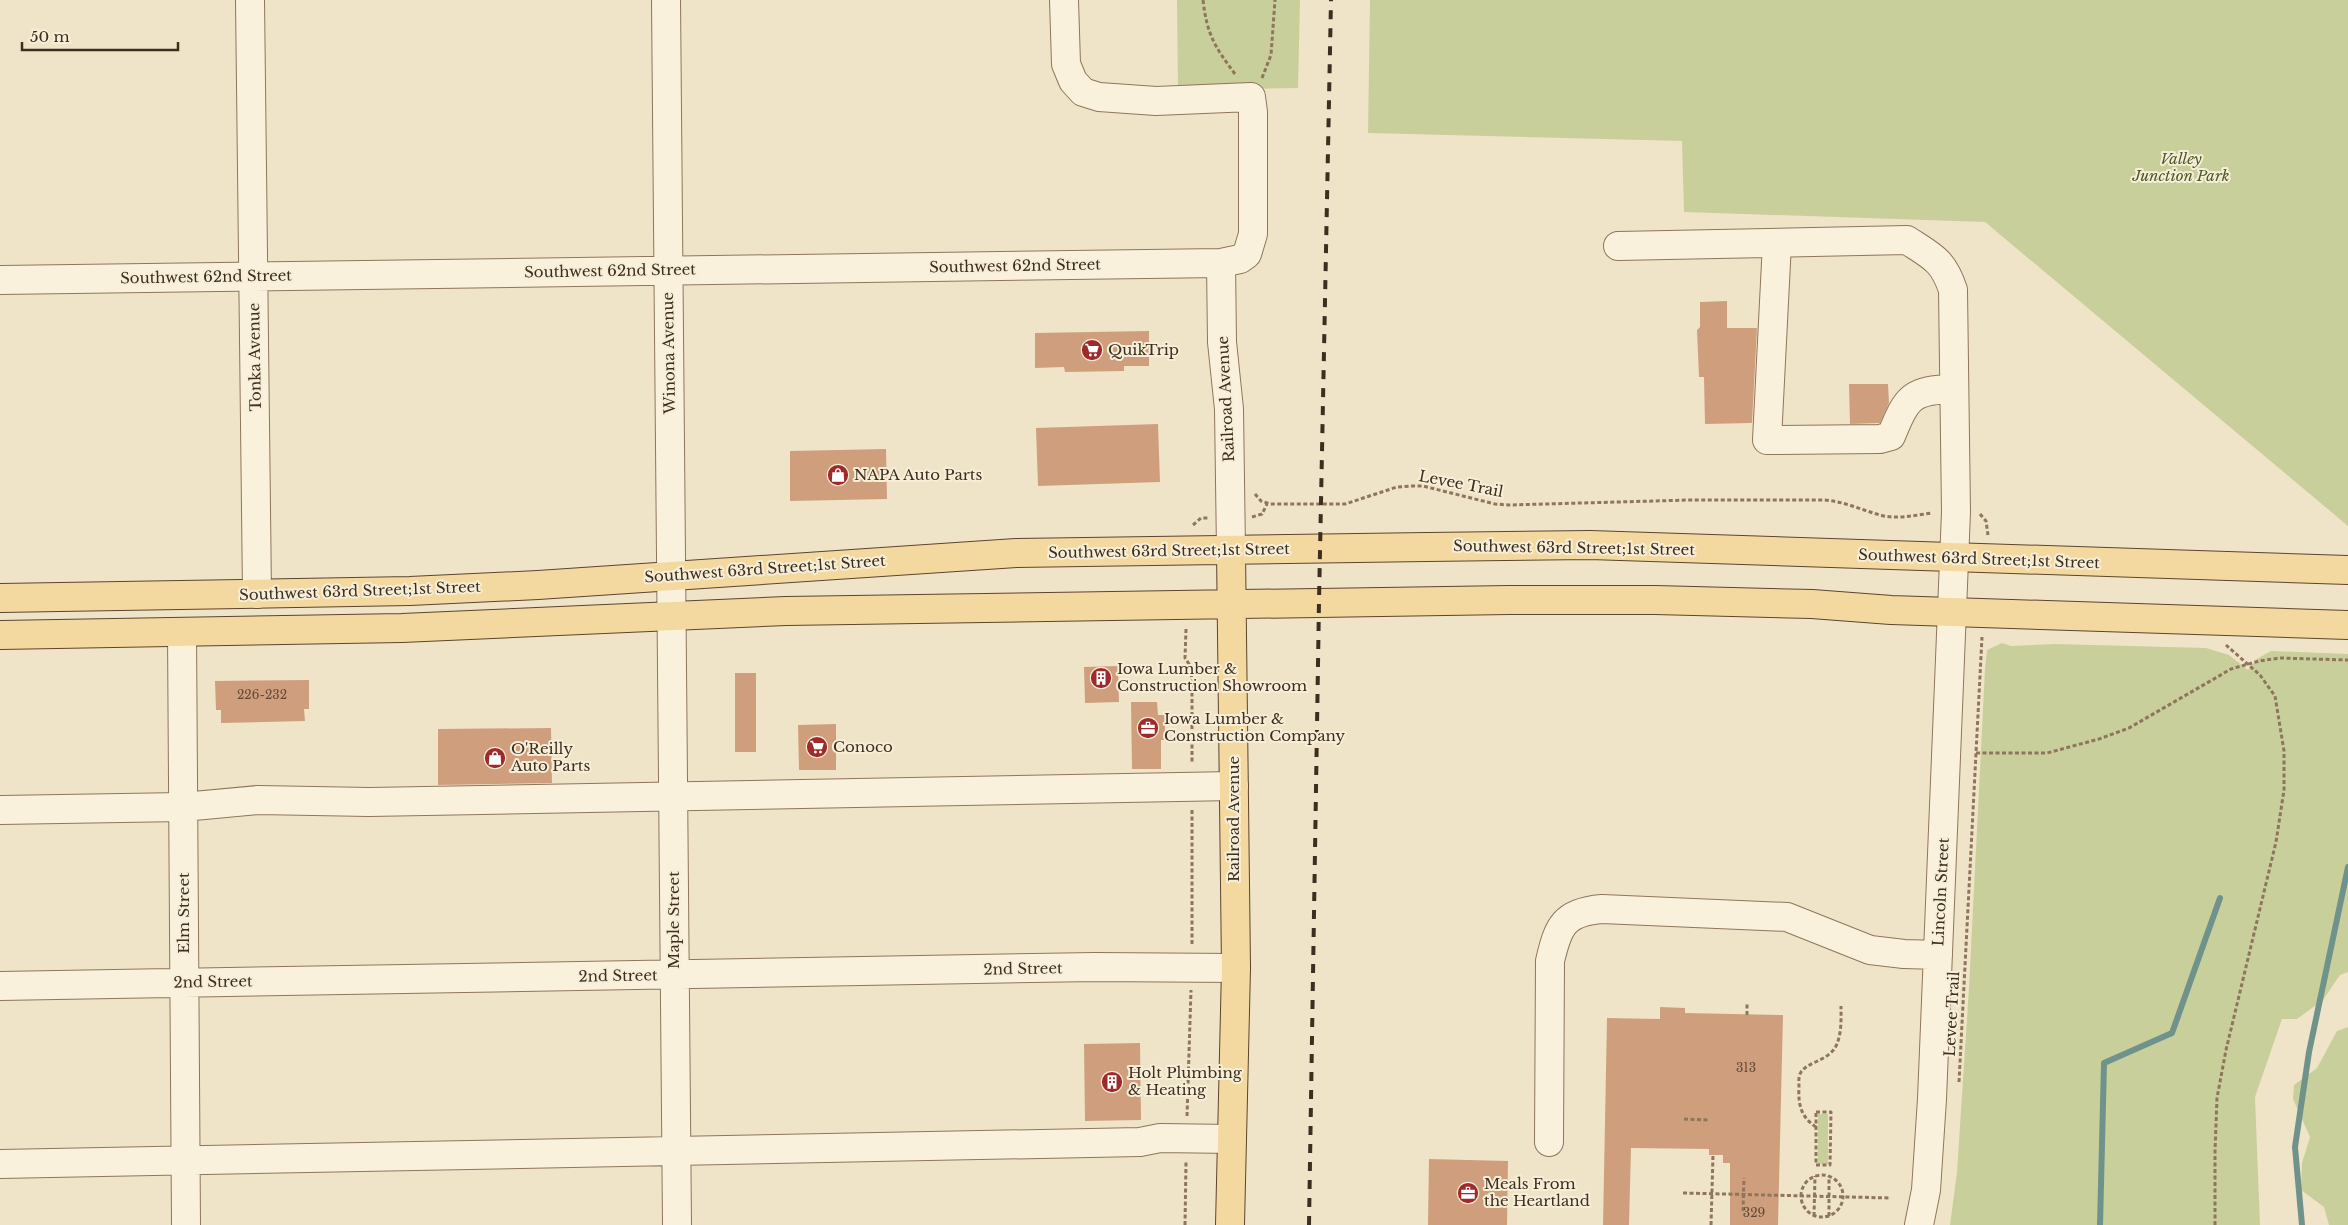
<svg xmlns="http://www.w3.org/2000/svg" width="2348" height="1225" font-family="'Libre Baskerville',serif">
<style>
.green{fill:#c9cf9b}
.lines{fill:none;stroke-linecap:round;stroke-linejoin:round}
.stream{stroke:#6f938a;stroke-width:6}
.building{fill:#cf9f7d}
.minor-casing{stroke:#8d765c;stroke-width:30}
.major-casing{stroke:#5b4430;stroke-width:30}
.path{stroke:#8d765c;stroke-width:3;stroke-dasharray:4 2.5;stroke-linecap:butt}
.minor{stroke:#faf1dc;stroke-width:28}
.major{stroke:#f3d9a0;stroke-width:28}
.rail{stroke:#3d2e20;stroke-width:4;stroke-dasharray:9 9;stroke-linecap:butt}
.labels{text-anchor:middle;stroke-width:4;stroke-linejoin:round;paint-order:stroke}
.number-label{font-size:12px;fill:#624a37}
.park-label{font-size:15px;font-style:italic;fill:#4d5a26;stroke:#f7eed8}
.street-label{font-size:15px;fill:#3d2e20;stroke:#f7eed8}
.poi-label{font-size:15px;fill:#3d2e20;stroke:#f7eed8;text-anchor:start}
</style>
<rect width="100%" height="100%" fill="#f0e4c8"/>
<path class="green" d="M1177 0H1300L1298 88 1178 90Z
M1370 0H2348V526L1985 222 1684 212 1682 141 1368 133Z
M2002 643 2011 646 2055 644 2206 648 2229 655 2248 670 2257 659 2271 651 2348 654V972L2340 975 2323 1000 2297 1019H2282L2255 1097 2260 1225H1950L1957 1172 1969 988 1985 669 1987 650Z
M2348 1027V1225H2329L2324 1207 2301 1190 2302 1163 2310 1137 2293 1099 2294 1085 2317 1068 2337 1031Z
M1818 1114H1828V1164H1818Z"/>
<g class="lines">
<path class="stream" d="M2100 1225 2104 1063 2172 1033 2220 898
M2302 1225 2295 1147 2309 1052 2348 867"/>
</g>
<path class="building" d="M1727 301V328H1757L1752 423 1705 424 1704 377H1699L1697 330 1700 327V302Z
M1149 331V366H1124V371L1065 372 1064 367 1035 368V333Z
M1849 384H1888L1889 403 1880 423 1850 424Z
M1158 424 1160 482 1038 486 1036 428Z
M886 449 887 499 790 501V451Z
M1118 666 1119 702 1085 703 1084 667Z
M735 673H756V752H735Z
M309 680V709H304L305 721 221 723V710H216L215 681Z
M1131 702H1157L1158 715H1165V740H1161V769H1132Z
M836 724V770H799L798 725Z
M551 728 552 783 438 785V729Z
M1660 1007 1685 1008V1013L1783 1015 1778 1225H1730V1163H1723V1155H1709V1149L1631 1148 1629 1225H1603L1607 1018 1660 1019Z
M1140 1043 1141 1120 1085 1121 1084 1044Z
M1429 1159 1508 1161 1507 1225H1428Z"/>
<g class="lines">
<g class="minor-casing">
<path id="minor" d="M250 0 257 594
M666 0 677 1225
M1777 243 1767 440 1880 439 1891 436C1907 397 1911 390 1954 389
M1618 246 1907 240C1933 257 1943 260 1953 290L1956 512 1932 1099 1926 1190 1919 1225
M1221 263 1222 342 1229 409 1231 551
M0 280 1221 263 1240 259 1247 254 1253 234V112L1251 97 1156 101 1099 97 1083 92 1073 81 1066 64 1064 0
M182 632 186 1225
M0 810 183 807 258 800 369 802 1234 786
M0 986 1095 967 1236 968
M1549 1142 1550 961C1558 926 1564 912 1602 909L1787 917 1870 950 1904 954 1938 955
M0 1164 1140 1142 1160 1138 1232 1139"/>
</g>
<g class="major-casing">
<path id="major" d="M0 598 410 591 538 585 1016 553 1427 547 1590 545 2348 570
M0 635 402 628 786 611 1509 600H1655L1812 604 1891 610 2348 625
M1230 1225 1236 968 1231 551"/>
</g>
<path class="path" d="M1203 0C1207 35 1215 47 1235 74
M1262 78 1271 55 1275 0
M1255 494 1261 501 1270 504H1345L1397 487 1411 486H1423L1495 504 1509 505 1690 500H1823C1845 501 1863 511 1884 516 1900 519 1916 515 1932 513
M1980 514 1986 521 1988 535
M1252 517 1262 514 1267 504
M1193 525 1201 518H1209
M1186 629 1185 658 1189 664 1192 679V764
M1976 753H2047L2099 739 2129 728 2231 669 2259 661 2280 658 2348 660
M1192 944V810
M1747 1015V1002
M1959 1082 1982 637
M1816 1112H1831L1830 1165H1816Z
M1187 1116 1191 990
M1684 1119 1710 1120
M1816 1127C1801 1117 1798 1105 1799 1087 1799 1082 1798 1077 1801 1072 1808 1062 1826 1061 1835 1048 1842 1035 1841 1020 1841 1006
M1801 1196a21 21 0 1 1 42 0a21 21 0 1 1-42 0Z
M1683 1193 1891 1198
M1743 1211 1744 1178
M1814 1216 1815 1176
M1829 1216V1176
M1185 1225 1186 1162
M1711 1225 1713 1155
M2215 1225V1151L2217 1098 2226 1050 2276 842 2284 790V751L2275 696 2260 675 2226 645"/>
<use href="#minor" class="minor"/>
<use href="#major" class="major"/>
<path class="rail" d="M1309 1225 1319 602 1331 0"/>
</g>
<defs>
<g id="supermarket-disc" transform="scale(1.125)"><circle r="9.5" fill="#9e2a2b" stroke="#f7eed8"/><path d="M-6-5.5h2.5l.6 2H6L4.5 2H-2.5L-4.4-4H-6ZM-1.5 3.2a1.3 1.3 0 1 0 .1 0ZM3 3.2a1.3 1.3 0 1 0 .1 0Z" fill="#fff"/></g>
<g id="shop-disc" transform="scale(1.125)"><circle r="9.5" fill="#9e2a2b" stroke="#f7eed8"/><path d="M-5-2.5h2.3a2.7 3.5 0 0 1 5.4 0H5L5.5 6h-11ZM-1.5-2.5h3a1.5 2.3 0 0 0-3 0Z" fill="#fff"/></g>
<g id="building-disc" transform="scale(1.125)"><circle r="9.5" fill="#9e2a2b" stroke="#f7eed8"/><path d="M-4-6H4V6H1V3H-1V6H-4ZM-2.5-4.3h1.7v1.8h-1.7ZM.8-4.3h1.7v1.8H.8ZM-2.5-1h1.7V.8h-1.7ZM.8-1h1.7V.8H.8Z" fill="#fff"/></g>
<g id="office-disc" transform="scale(1.125)"><circle r="9.5" fill="#9e2a2b" stroke="#f7eed8"/><path d="M-6-3h4V-5.5h4V-3h4V5H-6ZM-1-4.5V-3h2v-1.5ZM-6 0V1H6V0Z" fill="#fff"/></g>
</defs>
<g fill-rule="evenodd">
<use href="#supermarket-disc" x="1092" y="350"/>
<use href="#shop-disc" x="838" y="475"/>
<use href="#building-disc" x="1101" y="678"/>
<use href="#office-disc" x="1148" y="728"/>
<use href="#supermarket-disc" x="817" y="747"/>
<use href="#shop-disc" x="495" y="758"/>
<use href="#building-disc" x="1112" y="1082"/>
<use href="#office-disc" x="1468" y="1193"/>
</g>
<g class="labels">
<g class="number-label">
<text x="262" y="699">226-232</text>
<text x="1746" y="1072">313</text>
<text x="1754" y="1217">329</text>
</g>
<g class="park-label">
<text x="2181" y="164">Valley<tspan x="2181" dy="17">Junction Park</tspan></text>
</g>
<g class="street-label">
<text transform="translate(1015 266) rotate(-1)" y="5">Southwest 62nd Street</text>
<text transform="translate(610 271) rotate(-1)" y="5">Southwest 62nd Street</text>
<text transform="translate(206 277) rotate(-1)" y="5">Southwest 62nd Street</text>
<text transform="translate(669 353) rotate(-91)" y="5">Winona Avenue</text>
<text transform="translate(255 357) rotate(-91)" y="5">Tonka Avenue</text>
<text transform="translate(1226 399) rotate(-93)" y="5">Railroad Avenue</text>
<text transform="translate(1461 484) rotate(11)" y="5">Levee Trail</text>
<text transform="translate(1574 548) rotate(1)" y="5">Southwest 63rd Street;1st Street</text>
<text transform="translate(1169 551) rotate(-1)" y="5">Southwest 63rd Street;1st Street</text>
<text transform="translate(1979 559) rotate(2)" y="5">Southwest 63rd Street;1st Street</text>
<text transform="translate(765 569) rotate(-4)" y="5">Southwest 63rd Street;1st Street</text>
<text transform="translate(360 591) rotate(-2)" y="5">Southwest 63rd Street;1st Street</text>
<text transform="translate(1234 819) rotate(-90)" y="5">Railroad Avenue</text>
<text transform="translate(1941 892) rotate(-87)" y="5">Lincoln Street</text>
<text transform="translate(184 913) rotate(-90)" y="5">Elm Street</text>
<text transform="translate(674 920) rotate(-90)" y="5">Maple Street</text>
<text transform="translate(1023 969) rotate(-1)" y="5">2nd Street</text>
<text transform="translate(618 976) rotate(-1)" y="5">2nd Street</text>
<text transform="translate(213 982) rotate(-1)" y="5">2nd Street</text>
<text transform="translate(1952 1014) rotate(-87)" y="5">Levee Trail</text>
</g>
<g class="poi-label">
<text x="1108" y="355">QuikTrip</text>
<text x="854" y="480">NAPA Auto Parts</text>
<text x="1117" y="674">Iowa Lumber &amp;<tspan x="1117" dy="17">Construction Showroom</tspan></text>
<text x="1164" y="724">Iowa Lumber &amp;<tspan x="1164" dy="17">Construction Company</tspan></text>
<text x="833" y="752">Conoco</text>
<text x="511" y="754">O'Reilly<tspan x="511" dy="17">Auto Parts</tspan></text>
<text x="1128" y="1078">Holt Plumbing<tspan x="1128" dy="17">&amp; Heating</tspan></text>
<text x="1484" y="1189">Meals From<tspan x="1484" dy="17">the Heartland</tspan></text>
</g>
</g>
<path d="M22 42v8h156v-8" fill="none" stroke="#3d2e20" stroke-width="2.5"/>
<text x="30" y="42" font-size="15" fill="#3d2e20" stroke="#f7eed8" stroke-width="4" paint-order="stroke">50 m</text>
</svg>
